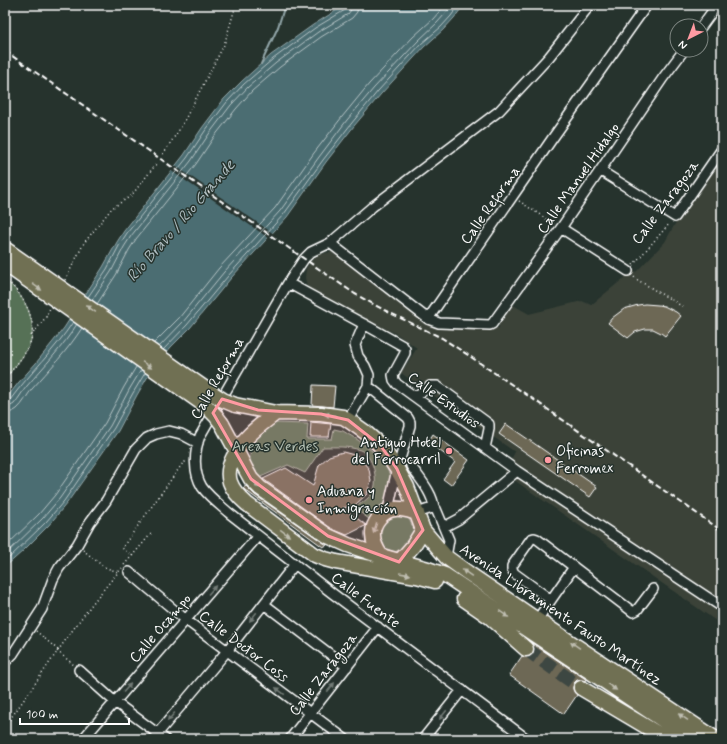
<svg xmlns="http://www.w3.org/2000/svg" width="727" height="744" font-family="Mynerve,sans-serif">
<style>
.built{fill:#3b4339}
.green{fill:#577157;stroke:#abb8ab}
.water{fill:#4b6d72;stroke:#93a7aa}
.pier{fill:#26332d}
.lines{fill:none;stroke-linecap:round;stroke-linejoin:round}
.shore{stroke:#b7c5c7;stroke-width:1}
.stream{stroke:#93a7aa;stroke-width:2}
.building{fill:#6d6755;stroke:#fff}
.highway-tunnel{stroke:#3c4742;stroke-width:14;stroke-dasharray:14 7;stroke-linecap:butt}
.minor-casing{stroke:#fff;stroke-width:12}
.highway-casing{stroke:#fff;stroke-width:17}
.path{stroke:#fff;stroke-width:1.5;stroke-dasharray:1 3;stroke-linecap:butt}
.minor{stroke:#26332d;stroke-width:9}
.highway{stroke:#706f52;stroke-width:14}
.rail{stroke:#fff;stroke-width:2;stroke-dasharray:6 3;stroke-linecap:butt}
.highway-bridge-casing{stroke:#fff;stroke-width:17;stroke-linecap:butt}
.highway-bridge{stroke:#706f52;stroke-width:14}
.oneway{fill:#bfbeb1}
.oneway2{fill:#727a76}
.marked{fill:#ff9aa2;fill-opacity:0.2;stroke:#ff9aa2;stroke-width:3;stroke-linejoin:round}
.poi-dot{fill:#ff9aa2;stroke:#26332d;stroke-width:1.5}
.labels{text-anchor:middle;stroke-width:3;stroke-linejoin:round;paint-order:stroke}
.street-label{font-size:15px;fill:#fff;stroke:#26332d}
.poi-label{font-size:15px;fill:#fff;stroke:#26332d;text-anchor:start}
.park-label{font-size:15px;fill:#b3bfb3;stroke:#26332d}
.water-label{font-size:16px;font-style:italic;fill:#aebdc0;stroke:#26332d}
</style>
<rect width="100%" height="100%" fill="#26332d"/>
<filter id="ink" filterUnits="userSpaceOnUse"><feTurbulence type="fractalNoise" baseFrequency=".025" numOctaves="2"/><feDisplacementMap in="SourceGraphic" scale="8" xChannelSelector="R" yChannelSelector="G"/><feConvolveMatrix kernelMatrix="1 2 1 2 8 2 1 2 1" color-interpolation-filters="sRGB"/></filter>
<g filter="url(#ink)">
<path class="built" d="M722 157V625L504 473 515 452 401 373 417 348 395 333 344 310 312 292 307 286 305 278 306 269 311 261 320 254 332 252 424 320 470 328H499V324L513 305 529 314 582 301 591 305 634 270 636 272 665 242 675 224Z"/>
<path class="green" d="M5 279C9 284 15 288 18 293 29 306 36 326 30 343 25 356 14 367 5 379Z
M274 423 308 424 307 439H332L334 429 343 431 358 440 382 459 391 477 388 494 382 509 369 519 354 508C360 504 369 499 373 492 379 480 373 455 360 450 348 446 336 447 323 447L305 473 288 465 256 479C248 471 250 452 251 441Z
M404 513 408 517 414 529C409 540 406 547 395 552 380 547 381 545 378 531L386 519Z"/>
<path class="water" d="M345 5H464L454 18 443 30 424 47 381 94 354 126 326 162 287 217 231 278 190 328 171 347 155 366 147 378 137 395 118 431 67 503 49 525 23 551 5 567V400L19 382 36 363 64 328 103 267 117 242 124 231 184 155 202 128 224 99 242 81 271 55 313 25Z"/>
<path class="pier" d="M174 165 274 234 270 239 170 170Z"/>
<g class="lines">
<path class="shore" d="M88 297 107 269 120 244 127 233 187 158 205 131 227 102 244 84 273 59 315 28 345 10 347 8V5
M92 300 111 272 124 247 131 236 191 161 209 134 231 105 248 87 276 63 318 32 348 14 351 10 352 5
M97 304 116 275 129 250 136 239 196 164 214 137 236 109 252 91 280 67 321 37 352 18 357 12 358 5
M154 343 179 318 219 268 275 208 314 153 342 117 369 84 413 37 433 19 445 5
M159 347 183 322 224 272 280 211 319 157 347 120 374 88 418 41 437 23 453 5
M163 350 187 325 228 276 284 214 323 160 351 124 378 91 421 44 441 27 451 16 459 5
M5 402H8L10 400C30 373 55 350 73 322
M5 407C9 407 11 406 14 404 19 398 22 392 27 386 44 366 63 347 77 324
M5 413C9 413 13 412 17 409 23 404 27 395 32 389 49 370 68 350 82 328
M5 547 39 514 55 495 105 423 124 387 136 367
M5 555 43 518 60 498 110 426 129 390 141 370
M5 562 46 522 64 501 114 428 133 393 145 373"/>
<path class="stream" d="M261 64 278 27 285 5"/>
</g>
<path class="building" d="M645 304 658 305 664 306 676 312 681 316 665 336 661 333 653 329H645L635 332 628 338 608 323 612 318 624 309 638 305Z
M313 385 335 386 333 407 312 405Z
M311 422 331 424 329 437H310Z
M506 424 597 487 590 497 499 434Z
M433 434 469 460 451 485 443 479 455 462 428 442Z
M343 452 358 456 369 469 371 481 367 494 355 505 343 508 366 525 365 526 347 535 332 529 263 479 286 468 313 486 319 465 329 456Z
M246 486 255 495 327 545 323 547 245 490 243 488Z
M532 643 587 680 586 681 581 680H577L574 683 573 688 574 692 577 695 564 714 509 675 522 656 525 657H528L533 654 534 650V647Z"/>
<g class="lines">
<path class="highway-tunnel" d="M526 649 581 688"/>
<g class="minor-casing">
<path id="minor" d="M701 27 717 5
M601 171 675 217 722 149
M561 228 628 271
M330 243 428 319 439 323 490 325 492 324 561 228 663 78 684 50
M288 283 371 328 403 346 405 349V353L393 375 394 380 397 384 517 471 722 607
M428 319 552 139 647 5
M364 324 355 345 358 356 365 366 369 375 368 386
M415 397 430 386H437L485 421 489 424V429L485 448
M348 420 368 386 408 418 410 422V426L397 469 388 510
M411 466C419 478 433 493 434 508
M417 513 432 508H434L436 509 449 540 446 557
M444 527 459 519 517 471
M129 572 186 620 345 739
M551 600 514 573 512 569V566L531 539 534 538 537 539 633 612 637 610 653 589
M264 604 347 667
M537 620 574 567
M5 662 13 654 42 609 53 579 59 568 77 545 90 522 106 501 136 449 147 438 156 434 169 431 181 434 198 443
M79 670 115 702 165 739
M83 739 258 536
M153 739 227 651 295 564
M290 739 378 627
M423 739 462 690
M527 739 332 593 229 513C220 505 209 497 202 487 193 472 194 452 200 436L288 283 304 259 311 252 330 243 372 207 499 111 549 57 590 5"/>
</g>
<g class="highway-casing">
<path id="highway" d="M235 405 276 413 321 414 343 417 348 420 365 432 381 446 397 469 407 487 423 530 446 557 468 573 537 620 716 739
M276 413C259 426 242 438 233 458 229 466 227 473 230 482 233 491 240 498 247 504L315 555 325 559 336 562 417 576 435 581
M222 424 236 450 246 470 251 479 260 488 328 536 348 545 381 556 428 569 445 575 691 739
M381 556C377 550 373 543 373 535 372 523 383 510 395 509 402 508 410 511 417 513
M399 562 413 546 423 530
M464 599 490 617 526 649
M581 688 667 739"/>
</g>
<path class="path" d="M163 154 181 127 224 45 236 5
M519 201 554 224
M633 265 670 223
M634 277 636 279 685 308
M65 280 84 243 112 208 131 196 157 163
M31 336 46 317 50 308
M5 379C14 367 25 356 30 343 39 319 22 295 6 279
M83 550 104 567 118 572
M133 556 122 548 183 463 187 461
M124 565 151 534
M36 631 58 650
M57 651 74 665
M5 726C44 673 78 617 122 568"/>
<use href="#minor" class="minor"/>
<use href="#highway" class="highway"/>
<path class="rail" d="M5 51 355 294 384 310 442 338 471 357 530 397 722 531"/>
<g class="highway-bridge-casing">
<path id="highway-bridge" d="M5 249 207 390 223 400 235 405
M5 264 206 406 216 416 222 424"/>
</g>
<use href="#highway-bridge" class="highway-bridge"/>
</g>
<defs><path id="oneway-solid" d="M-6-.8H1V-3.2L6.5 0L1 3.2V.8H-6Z"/></defs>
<g class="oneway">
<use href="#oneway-solid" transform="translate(37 287) rotate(35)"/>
<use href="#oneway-solid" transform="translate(91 309) rotate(-145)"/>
<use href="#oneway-solid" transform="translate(147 365) rotate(35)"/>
<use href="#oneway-solid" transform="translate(330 415) rotate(-172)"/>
<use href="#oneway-solid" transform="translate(256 484) rotate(45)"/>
<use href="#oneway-solid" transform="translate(375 528) rotate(107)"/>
<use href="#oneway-solid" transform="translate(285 533) rotate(36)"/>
<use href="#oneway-solid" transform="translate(467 573) rotate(-145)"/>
<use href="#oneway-solid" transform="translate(405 574) rotate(9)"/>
<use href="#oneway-solid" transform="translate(504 614) rotate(34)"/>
<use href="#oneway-solid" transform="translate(575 645) rotate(-146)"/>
<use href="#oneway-solid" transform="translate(612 687) rotate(34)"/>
<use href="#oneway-solid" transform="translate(683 717) rotate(-146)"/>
</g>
<g class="oneway2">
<use href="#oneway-solid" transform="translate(212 590) rotate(-49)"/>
<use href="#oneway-solid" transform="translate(253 617) rotate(128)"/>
<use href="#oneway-solid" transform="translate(331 687) rotate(-52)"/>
<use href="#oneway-solid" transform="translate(127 688) rotate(-49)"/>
<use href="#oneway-solid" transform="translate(280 691) rotate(-143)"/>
<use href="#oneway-solid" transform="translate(443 715) rotate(128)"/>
<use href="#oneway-solid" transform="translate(171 717) rotate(130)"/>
</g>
</g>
<path class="marked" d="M222 399 258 410 321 414 348 420 381 446 397 469 423 530 399 562 328 536 251 479 213 413Z"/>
<g class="poi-dot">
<circle cx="449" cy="451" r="4"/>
<circle cx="548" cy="460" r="4"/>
<circle cx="309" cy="500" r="4"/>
</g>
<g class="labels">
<g class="street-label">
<text transform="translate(578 178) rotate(-55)" y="5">Calle Manuel Hidalgo</text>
<text transform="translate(665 202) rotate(-53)" y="5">Calle Zaragoza</text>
<text transform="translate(490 205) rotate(-55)" y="5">Calle Reforma</text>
<text transform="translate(217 378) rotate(-60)" y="5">Calle Reforma</text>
<text transform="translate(444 400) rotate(36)" y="5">Calle Estudios</text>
<text transform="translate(366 600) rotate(37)" y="5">Calle Fuente</text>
<text transform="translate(561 614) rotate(34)" y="5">Avenida Libramiento Fausto Martínez</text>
<text transform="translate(160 628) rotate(-49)" y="5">Calle Ocampo</text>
<text transform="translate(244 646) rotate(37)" y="5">Calle Doctor Coss</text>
<text transform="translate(323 674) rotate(-52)" y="5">Calle Zaragoza</text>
</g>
<g class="poi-label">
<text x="441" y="447" text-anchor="end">Antiguo Hotel<tspan x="441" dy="17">del Ferrocarril</tspan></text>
<text x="556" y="456">Oficinas<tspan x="556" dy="17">Ferromex</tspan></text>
<text x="317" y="496">Aduana y<tspan x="317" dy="17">Inmigración</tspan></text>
</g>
<g class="park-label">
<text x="275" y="451">Areas Verdes</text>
</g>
<g class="water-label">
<text transform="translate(180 220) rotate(-49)" y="6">Río Bravo / Rio Grande</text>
</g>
</g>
<rect width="727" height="744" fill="none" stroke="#26332d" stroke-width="20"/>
<rect x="10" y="10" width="707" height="724" fill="none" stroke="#fff" stroke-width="1.5" filter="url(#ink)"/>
<g transform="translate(689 38) rotate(222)"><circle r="19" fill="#26332d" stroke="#7d8581"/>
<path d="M0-3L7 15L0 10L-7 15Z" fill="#ff9aa2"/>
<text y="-6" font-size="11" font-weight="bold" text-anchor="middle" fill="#ffffff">N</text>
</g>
<path d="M20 718v6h109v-6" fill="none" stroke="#ffffff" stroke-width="2"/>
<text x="26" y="718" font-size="12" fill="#ffffff" stroke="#26332d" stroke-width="3" paint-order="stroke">100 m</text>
</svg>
